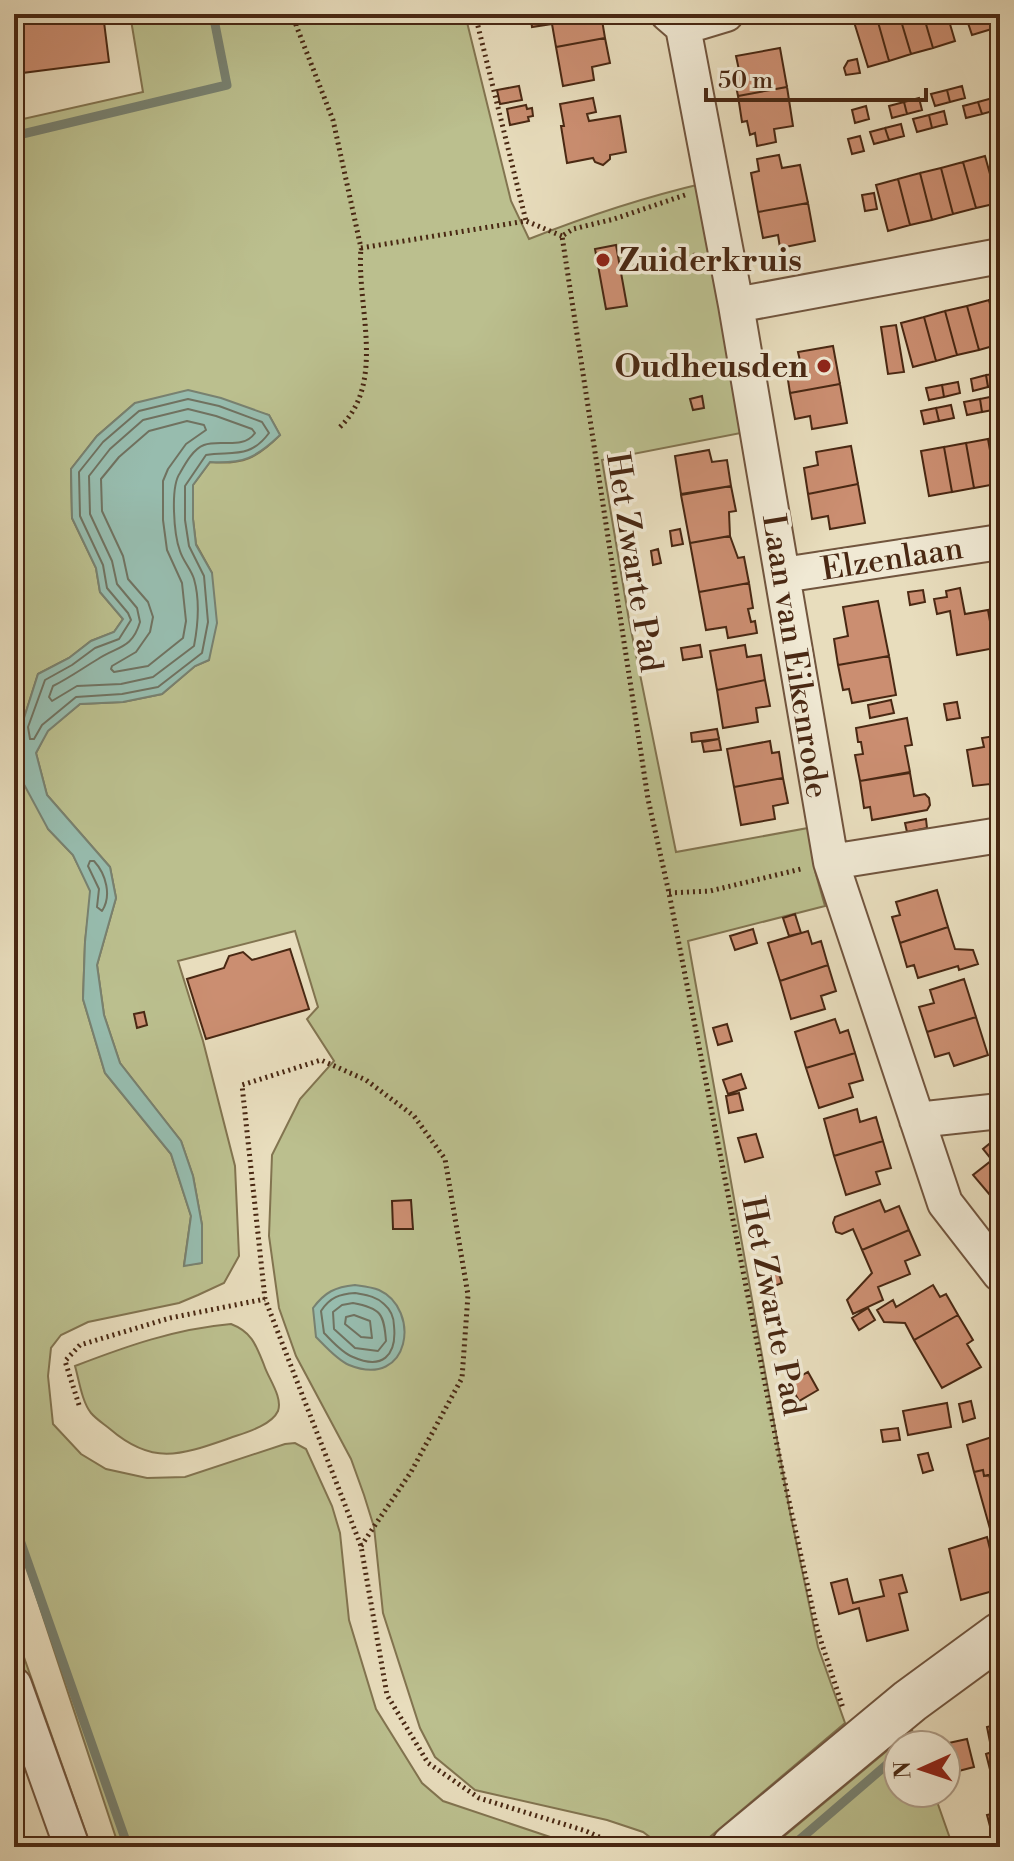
<svg xmlns="http://www.w3.org/2000/svg" width="1014" height="1861" font-family="'Libre Bodoni',serif">
<style>
.green{fill:#bbbf8e;stroke:#827450;stroke-width:2;fill-rule:evenodd}
.water{fill:#97bcae;stroke:#788170;stroke-width:2}
.lines{fill:none;stroke-linecap:round;stroke-linejoin:round}
.shore{stroke:#707260;stroke-width:2}
.stream{stroke:#788170;stroke-width:9}
.building{fill:#cb8e71;stroke:#492813;stroke-width:2}
.minor-casing{stroke:#71553e;stroke-width:38}
.tertiary-casing{stroke:#71553e;stroke-width:48}
.path{stroke:#492813;stroke-width:5;stroke-dasharray:2 4;stroke-linecap:butt}
.minor{stroke:#f0e9d4;stroke-width:34}
.tertiary{stroke:#f0e9d4;stroke-width:44}
.poi-dot{fill:#8f2418;stroke:#f0e9d4;stroke-width:3}
.labels{text-anchor:middle;stroke-width:7;stroke-linejoin:round;paint-order:stroke}
.poi-label{font-size:32px;font-weight:bold;fill:#492813;stroke:#f0e9d4;text-anchor:start}
.street-label{font-size:32px;fill:#492813;stroke:#f0e9d4}
</style>
<rect width="100%" height="100%" fill="#e8ddbd"/>
<filter id="stains"><feTurbulence type="fractalNoise" baseFrequency=".0025" numOctaves="4"/><feColorMatrix values="0 0 0 0 .2 0 0 0 0 .09 0 0 0 0 .02 0 0 0 .5 -.17"/></filter>
<radialGradient id="worn" r=".72"><stop offset=".6" stop-color="#630" stop-opacity="0"/><stop offset="1" stop-color="#630" stop-opacity=".3"/></radialGradient>
<path class="green" d="M130 14H465L511 201 529 239C587 216 645 197 705 183L746 432 602 460 629 620 676 852 808 828 815 871 825 906 688 941 790 1512 818 1647 845 1723 698 1847H663L643 1832 607 1820 475 1790 435 1757 420 1728 383 1613 374 1527 364 1495 351 1459 296 1356 279 1308 269 1236 272 1155 300 1099 334 1061 307 1019 318 1007 295 931 178 961 203 1041 235 1166 239 1256 224 1283 198 1295 179 1303 88 1322 61 1335 51 1348 48 1376 53 1424 81 1454 106 1469 147 1478 185 1477 285 1444 295 1443 306 1449 332 1506 340 1533 349 1620 376 1709 422 1783 443 1801 580 1847H119L14 1529V121L143 92ZM135 403 253 411 269 415 280 435C257 458 243 465 210 462L193 485V519L196 544 212 573 209 660 195 666 162 694 123 702 80 704 47 731 36 753 47 795 110 867 116 898 97 965 104 1015 120 1063 181 1141 193 1176 202 1225 201 1263 184 1265 191 1216 171 1154 105 1073 83 999 85 942 91 891 73 855 48 829 20 723 24 718 38 674 69 658 91 641 114 632 123 619 100 592 96 568 72 518 71 469 97 436Z
M231 1324C252 1332 256 1345 264 1365 268 1378 283 1397 278 1411 271 1426 244 1433 230 1438 181 1455 153 1466 110 1429 104 1424 96 1419 91 1413 82 1402 79 1380 75 1366 127 1346 175 1329 231 1324Z
M14 1629 91 1847H81L14 1658Z
M912 1730 917 1745H898V1793H934L953 1847H771Z"/>
<path class="water" d="M188 390 221 398 269 415 280 435C256 458 243 464 210 462L193 485V519L196 545 212 573 217 623 209 660 195 666 162 694 123 702 80 704 48 731 36 753 47 795 110 867 116 898 97 965 104 1015 120 1063 181 1141 193 1176 202 1225V1263L184 1266 191 1216 171 1154 105 1073 83 999 85 942 90 891 73 855 48 829 20 777V722L24 718 38 674 69 658 91 641 114 632 123 619 100 592 96 568 72 518 71 469 97 436 135 403Z
M355 1285C362 1286 372 1287 379 1290 421 1309 411 1390 349 1365 337 1360 325 1346 316 1337L313 1308C325 1292 335 1287 355 1285Z"/>
<g class="lines">
<path class="shore" d="M188 399 219 406 262 422 269 433C250 459 232 451 206 455L185 486V520L189 546 204 576 208 622 202 653 158 687 122 694 76 697 42 725 34 739H30L28 727 45 680 72 665 95 648 119 639 131 620 128 613 107 588 103 565 80 516 79 472 103 442 139 411Z
M188 409 216 416 252 429 255 433C243 450 220 439 204 445 193 449 185 464 180 473 170 487 174 535 180 551 183 561 191 569 194 579 200 600 198 625 194 646L153 677 121 684 77 686 52 701 49 697 53 686C69 678 83 668 98 659 118 646 132 649 140 622L137 608 117 584 112 561 90 514 89 476 110 449 143 420Z
M187 421 204 425 206 430 186 444 168 469 163 481V520L167 550 182 583 186 621 183 638 148 666 114 672 111 669 112 666 136 652 150 632 153 617 148 602 128 579 123 556 102 511 101 479 119 457 149 431Z
M90 861H94C106 874 112 896 102 911L97 907 99 889 88 866Z
M355 1293C365 1295 376 1296 384 1304 391 1310 394 1318 394 1326 397 1356 382 1370 353 1357 342 1353 332 1341 324 1333L321 1311C330 1297 340 1294 355 1293Z
M353 1303C381 1308 384 1314 386 1341L378 1351 355 1348 334 1329 333 1312 342 1305Z
M354 1315 370 1321 372 1338 361 1337 345 1324 346 1317Z"/>
<path class="stream" d="M14 136 227 85 213 14
M14 1523 128 1847
M910 1745 916 1740
M791 1847 898 1755"/>
</g>
<path class="building" d="M86 14H103L109 62 14 74V23Z
M530 14H601L605 38 556 47 552 24 532 27Z
M899 14 911 54 889 61 876 15Z
M899 14H923L933 48 911 54Z
M923 14H947L955 41 933 48Z
M965 14H991L995 28 972 35Z
M876 15 889 61 868 67 854 22Z
M605 38 610 63 592 67 594 80 563 86 556 47Z
M780 48 787 87 738 96 733 71 739 70 736 56Z
M857 59 860 73 846 75 844 68 848 61Z
M519 86 522 100 500 104 497 90Z
M962 86 965 98 950 102 947 90Z
M787 87 793 126 774 129 776 142 757 146 755 133 750 135 747 121 742 122 738 96Z
M947 90 950 102 935 106 931 94Z
M1000 96V109L982 114 978 102Z
M593 98 596 112 587 114 589 121 620 116 626 152 610 155V159L603 165 595 162 593 158 567 163 561 126H564L560 104Z
M919 98 922 110 907 114 904 102Z
M904 102 907 114 892 118 889 106Z
M978 102 982 114 966 118 963 106Z
M526 105 527 109 532 108 533 116 528 117 529 121 510 125 507 109Z
M866 106 869 119 855 123 852 110Z
M944 111 947 124 932 128 929 115Z
M929 115 932 128 917 132 913 119Z
M901 124 904 136 889 140 885 128Z
M885 128 889 140 874 144 870 132Z
M860 136 864 151 852 154 848 139Z
M779 155 782 168 800 165 808 203 758 212 751 173 759 171 757 159Z
M985 156 998 203 976 208 963 162Z
M963 162 976 208 953 214 941 168Z
M941 168 953 214 932 220 920 173Z
M920 173 932 220 910 225 898 179Z
M898 179 910 225 888 231 876 185Z
M874 193 877 209 865 211 862 195Z
M808 203 815 241 780 248 778 235 763 238 758 212Z
M616 245 627 306 606 309 595 249Z
M1000 297V343L989 300Z
M989 300 1000 344 979 350 967 306Z
M967 306 979 350 957 355 945 311Z
M945 311 957 355 936 361 924 317Z
M924 317 936 361 913 367 901 323Z
M896 325 904 372 888 374 881 327Z
M833 346 840 384 790 393 786 367 801 365 798 352Z
M1000 373V385L988 387 986 375Z
M986 375 988 387 973 391 971 379Z
M958 382 960 393 944 397 942 385Z
M840 384 847 423 812 429 810 416 795 419 790 393Z
M942 385 944 397 929 400 926 388Z
M702 396 704 408 693 410 690 399Z
M995 396 998 409 982 412 980 399Z
M980 399 982 412 967 415 964 402Z
M951 405 954 418 939 421 936 408Z
M936 408 939 421 924 424 921 411Z
M1000 437V483L996 484 988 439Z
M988 439 996 484 974 488 966 443Z
M966 443 974 488 952 492 944 447Z
M851 446 858 484 808 494 804 468 818 465 816 452Z
M944 447 952 492 929 496 921 451Z
M709 450 712 462 727 460 731 486 681 494 675 456Z
M858 484 865 523 830 529 828 516 812 519 808 494Z
M731 486 736 511 729 512 730 536 690 543 681 495Z
M680 529 683 544 672 546 670 531Z
M730 536 738 558 744 557 749 583 699 592 690 543Z
M658 549 661 563 653 565 651 551Z
M749 583 753 608 748 609 751 622 755 621 757 633 728 638 726 627 706 630 699 592Z
M960 588 965 614 988 610 995 648 957 655 950 611 937 614 934 599 947 597 946 591Z
M923 590 925 602 910 605 908 592Z
M878 601 889 656 838 665 834 639 848 636 843 607Z
M1000 608V661H997L988 610Z
M700 645 702 657 683 660 681 648Z
M745 645 747 657 761 655 765 680 717 690 710 651Z
M889 656 896 695 852 703 849 689 843 690 838 665Z
M765 680 770 706 756 708 758 722 723 728 717 690Z
M891 700 894 713 870 718 868 705Z
M957 702 960 718 947 720 944 704Z
M907 718 912 745 905 746 910 772 860 781 855 755 863 754 861 742H858L856 728Z
M1000 722V802L993 803 990 784 973 786 967 750 984 747 982 738 995 736 993 723Z
M717 729 719 739 692 742 691 733Z
M719 739 721 750 704 752 702 742Z
M770 741 772 753 779 752 783 778 734 787 727 749Z
M910 773 914 796 925 794 929 798 930 805 927 810 872 820 870 807 864 808 860 781Z
M783 778 788 803 773 806 775 819 741 825 734 787Z
M926 819 927 828 907 832 905 823Z
M937 890 948 927 900 943 892 917 900 915 896 902Z
M795 914 801 933 789 936 783 918Z
M948 927 955 949 973 950 978 964 959 970 958 966 918 978 914 965 907 967 900 943Z
M753 929 757 943 735 950 730 936Z
M808 931 812 944 821 941 828 965 780 981 768 943Z
M290 949 309 1009 206 1039 187 979 224 968 229 956 243 952 252 960Z
M828 965 836 991 821 996 825 1009 791 1019 780 981Z
M964 979 976 1017 927 1032 919 1007 934 1003 930 990Z
M144 1012 147 1025 137 1028 134 1014Z
M976 1017 988 1055 954 1066 949 1053 935 1057 927 1032Z
M835 1019 840 1033 848 1030 855 1053 806 1068 795 1032Z
M727 1024 732 1041 718 1045 713 1028Z
M855 1053 863 1080 849 1084 853 1097 819 1108 806 1068Z
M741 1074 746 1088 728 1094 723 1080Z
M739 1093 743 1110 729 1113 726 1096Z
M857 1109 860 1122 876 1117 883 1141 834 1156 824 1119Z
M756 1134 763 1157 745 1162 738 1138Z
M1000 1135V1187L990 1195 973 1175 992 1160 983 1149Z
M883 1141 891 1168 876 1172 880 1184 846 1195 834 1156Z
M1000 1187V1208L990 1195Z
M411 1200 413 1229H393L392 1201Z
M880 1200 885 1212 899 1206 909 1230 862 1250 853 1229 842 1234 836 1232 833 1223 835 1217Z
M909 1230 920 1255 905 1261 910 1274 878 1287 883 1300 853 1314 847 1300 872 1273 862 1250Z
M778 1271 782 1283 765 1290 761 1277Z
M933 1285 940 1297 946 1294 958 1315 914 1340 905 1323 884 1322 877 1310 893 1300 896 1307Z
M868 1308 875 1320 859 1330 852 1318Z
M958 1315 973 1340 967 1344 981 1367 942 1388 914 1340Z
M808 1372 818 1390 799 1401 789 1383Z
M971 1401 975 1418 963 1422 959 1404Z
M947 1403 951 1427 908 1435 903 1411Z
M898 1428 900 1440 883 1442 881 1430Z
M995 1436 1000 1452V1479L999 1475 984 1476 983 1470 974 1472 967 1445Z
M928 1453 933 1470 923 1473 918 1455Z
M983 1470 984 1476 989 1475 1000 1514V1541L994 1543 974 1472Z
M987 1537 1000 1589 961 1600 949 1549Z
M902 1575 907 1592 899 1594 908 1630 867 1641 859 1608 839 1614 831 1583 847 1579 853 1603 884 1596 880 1580Z
M1000 1724V1792L996 1793 986 1754 992 1752 987 1727Z
M967 1739 974 1767 951 1773 944 1744Z
M1000 1812V1828L991 1830 987 1815Z"/>
<g class="lines">
<g class="minor-casing">
<path id="minor" d="M668 14 683 27 736 305 831 862 945 1203 1000 1274
M683 27 726 14
M736 305 1000 256
M783 575 1000 542
M831 862 1000 835
M917 1120 1000 1111
M14 1685 72 1847"/>
</g>
<g class="tertiary-casing">
<path id="tertiary" d="M734 1847 910 1701 1000 1635"/>
</g>
<path class="path" d="M303 14 296 25 333 120 361 248 526 221 562 236
M475 14 526 221
M685 195 614 219 573 229 562 236 648 799 669 893 780 1460 817 1629 843 1708
M622 267 696 255
M340 427C387 382 356 305 361 248
M669 893 710 891 801 869
M79 1405 65 1361 80 1345 170 1318 265 1299
M361 1546 411 1472 462 1378 468 1295 445 1159 414 1116 366 1080 321 1060 242 1085 265 1299 361 1546 387 1695 428 1763 479 1798 586 1831 621 1847"/>
<use href="#minor" class="minor"/>
<use href="#tertiary" class="tertiary"/>
</g>
<g class="poi-dot">
<circle cx="603" cy="260" r="8"/>
<circle cx="824" cy="366" r="8"/>
</g>
<g class="labels">
<g class="poi-label">
<text x="619" y="271">Zuiderkruis</text>
<text x="808" y="377" text-anchor="end">Oudheusden</text>
</g>
<g class="street-label">
<text transform="translate(892 558) rotate(-9)" y="11">Elzenlaan</text>
<text transform="translate(635 562) rotate(81)" y="11">Het Zwarte Pad</text>
<text transform="translate(796 656) rotate(81)" y="11">Laan van Eikenrode</text>
<text transform="translate(774 1306) rotate(79)" y="11">Het Zwarte Pad</text>
</g>
</g>
<rect width="1014" height="1861" fill="none" stroke="#e8ddbd" stroke-width="48"/>
<rect x="16" y="16" width="982" height="1829" fill="none" stroke="#492813" stroke-width="4"/>
<rect x="24" y="24" width="966" height="1813" fill="none" stroke="#492813" stroke-width="2"/>
<g transform="translate(922 1769) rotate(267)"><circle r="38" fill="#f0e9d4" stroke="#ad9c87" stroke-width="2"/>
<path d="M0-6L14 30L0 20L-14 30Z" fill="#8f2418"/>
<text y="-12" font-size="22" font-weight="bold" text-anchor="middle" fill="#492813">N</text>
</g>
<path d="M706 88v12h220v-12" fill="none" stroke="#492813" stroke-width="4"/>
<text x="718" y="88" font-size="24" fill="#492813" stroke="#f0e9d4" stroke-width="6" paint-order="stroke">50 m</text>
<rect width="100%" height="100%" filter="url(#stains)"/>
<rect width="100%" height="100%" fill="url(#worn)"/>
</svg>
